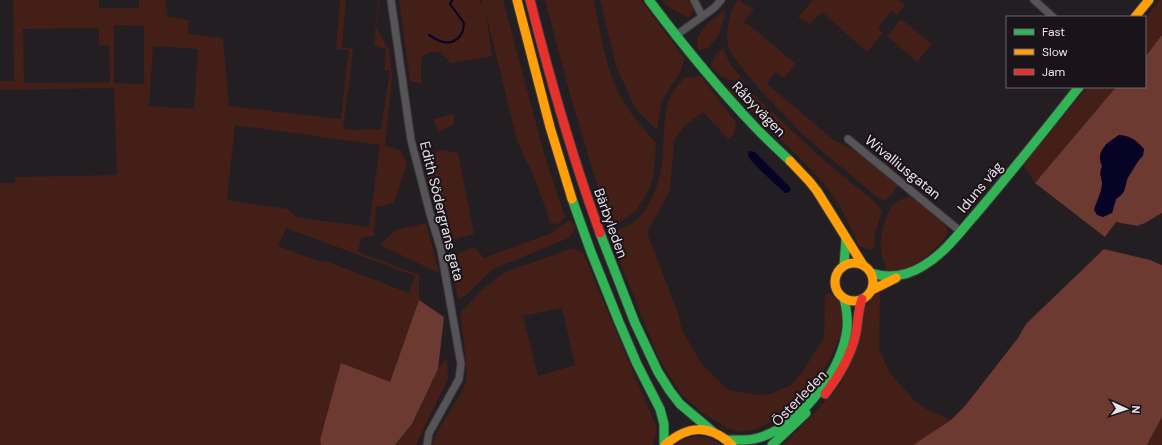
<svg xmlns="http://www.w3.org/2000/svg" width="1162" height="445" font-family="'DM Sans',sans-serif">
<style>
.green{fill:#431f18;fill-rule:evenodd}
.forest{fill:#6d3a31;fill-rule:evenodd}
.water{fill:#060326}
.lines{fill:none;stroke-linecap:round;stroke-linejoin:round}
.stream{stroke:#060326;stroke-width:2}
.street-casing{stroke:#3c383b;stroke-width:9}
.fast-casing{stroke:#3c383b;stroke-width:11}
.slow-casing{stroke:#3c383b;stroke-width:11}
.jam-casing{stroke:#3c383b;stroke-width:11}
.street{stroke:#565456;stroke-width:7}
.fast{stroke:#30b455;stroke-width:9}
.slow{stroke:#ff9f0a;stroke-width:9}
.jam{stroke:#e5322d;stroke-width:9}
.labels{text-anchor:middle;stroke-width:4;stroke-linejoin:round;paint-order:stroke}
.street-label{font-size:14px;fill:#e9e4e8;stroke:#1a1319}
</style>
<rect width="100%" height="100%" fill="#231e21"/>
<path class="green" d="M13 0H99V8H139V0H165L168 17 189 20 188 34 223 38 229 106 341 119 349 50 336 49 340 0H346L342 47 353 49 343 129 355 130 381 129 390 71 384 70 386 49 374 46 378 0H380L376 27 389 50 392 76 385 146 400 150 407 163 394 203 377 207 376 204 374 236 361 238 358 252 419 275V300L390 382 320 440 321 445H0V183H15V177L117 175 114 88 0 90V81H14ZM114 25 144 26V84L114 83ZM99 28V45H109L110 82 24 83 23 29ZM153 46 198 49 194 109 149 106ZM235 125 380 145 369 227 296 217 288 209 227 200ZM286 228 415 276 409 293 328 262 318 261 278 246Z
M399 0H478L483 5 481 0H503L544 154 565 217 559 224 549 223 547 212 533 175 517 141 486 13 492 56 451 63 440 52H429L421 58V84L410 81Z
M545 0H594C600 30 606 68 619 94 629 113 643 128 656 143L654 171 650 188 636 211 617 224 611 219 605 201 601 198 571 98Z
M600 0H641L684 58 681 71 662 100 657 130 635 108 616 66Z
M662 0H687L691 3 693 13 688 18 666 5Z
M738 0 754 9 743 23 748 24 796 64 784 78 775 72 767 84 835 141 856 151 898 185 892 195 884 201 877 197 801 133 760 90 736 60 728 47 727 33 731 11Z
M813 0H898L905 5 897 15 892 11 878 27 883 33 867 52 822 12 810 24 798 17Z
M1160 0H1162V35L1145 57V19Z
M723 11H726L719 35 708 48 699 50C691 33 712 21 723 11Z
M901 19 932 44 917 62 887 36Z
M723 48 730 64 746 84 721 77 711 67 715 55Z
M700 75 736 122 734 134 728 139 703 112 684 126 674 140 670 190 647 233 677 310 682 330 701 363 728 390 757 395 770 394 791 385 803 371 824 337 825 295 829 293 839 301 842 313 841 333 830 359 815 385 794 405 776 419 757 429 740 432 728 429 701 412 681 394 659 359 611 240 615 238 619 229C623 228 629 226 633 223 652 208 661 179 663 155 664 137 663 117 669 100 672 91 679 84 685 77L693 78Z
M1088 87H1116L1035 183 1023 165Z
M727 88 754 95 818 155 877 204 882 211 875 233 874 249H868L859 246 840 206 824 184 806 164Z
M454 114V124L438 132 433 119Z
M442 150 458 153 474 234 448 241 442 228 423 164 425 155Z
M911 196 945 224 948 232C939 248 922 261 906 269 901 272 893 272 887 273 885 266 882 259 881 252 879 240 886 208 896 202 900 199 906 198 911 196Z
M569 220 576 227 569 238 493 269 466 295 458 300 450 257 474 247 484 258 551 233Z
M426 223 439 273 380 245 395 230Z
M573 248 583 253 657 428 653 445H432C439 423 455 406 465 385 469 375 462 326 460 313L482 290 503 273ZM562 308 575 365 538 376 523 316Z
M880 292 879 349 890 373 914 400 926 409 951 420 913 445H782L797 431 841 384 857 345 862 311 872 298Z
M447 357 448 379 416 445H395L412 424 438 369Z
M1162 417V445H1147L1149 443Z
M694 436C704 437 713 438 721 445H675L682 440Z"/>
<path class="forest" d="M1162 35V213L1145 223 1137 226 1116 222 1105 237 1035 183 1116 87H1145V57ZM1119 135 1135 140 1143 149V155C1137 161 1136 165 1132 172 1130 175 1128 177 1127 180 1124 190 1126 192 1116 199L1112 213 1099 195 1101 192 1102 183 1100 173 1102 167 1105 145Z
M1104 249 1150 260 1162 265V417L1147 445H913L951 420 965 406 1018 338 1026 324Z
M419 300 444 317 438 369 412 424 395 445H321L320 440 341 363 390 382Z"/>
<path class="water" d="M1119 135C1131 136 1136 140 1144 149L1143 156C1138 160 1128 175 1127 180 1124 190 1126 192 1116 199L1112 213 1103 217 1097 215 1094 210C1096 202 1101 194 1102 185 1103 176 1098 177 1102 166 1095 151 1107 143 1119 135Z
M749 151 755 152 789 186 791 190 788 193H785C778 186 752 164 749 157 747 154 748 154 749 151Z"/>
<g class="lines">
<path class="stream" d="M429 35C433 37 436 40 440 41 453 46 464 37 464 23L450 4 452 0"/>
<g class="street-casing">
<path id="street" d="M391 0 411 140 430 214 441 250 461 364 459 379 429 433 427 445
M694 0 702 16
M1034 0 1053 17
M675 36 714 8 721 0
M848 139 960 231"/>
</g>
<g class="fast-casing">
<path id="fast" d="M649 0C682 44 717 87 755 127 766 139 779 150 790 161
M572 199 591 252 619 322 637 364 660 409 664 424V445
M600 233 635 323 658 372 670 391 680 404 712 431
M844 265 846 239
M871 273C890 279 907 276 923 266 945 253 959 233 975 215 1011 173 1045 130 1079 87
M728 440C738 440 749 441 758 438 799 426 838 376 846 335 849 322 847 311 844 299
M772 445 806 413"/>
</g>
<g class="slow-casing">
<path id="slow" d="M517 0 550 127 572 199
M1135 17 1149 0
M790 161 809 181 817 191 863 265
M835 282a19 19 0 1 1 38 0a19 19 0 1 1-38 0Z
M872 290 896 278
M665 445C688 425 709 424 732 445"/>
</g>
<g class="jam-casing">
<path id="jam" d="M530 0C550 79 572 157 600 233
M825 394C839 376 851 356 856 333 858 322 858 310 862 299"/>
</g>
<use href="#street" class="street"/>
<use href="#fast" class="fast"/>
<use href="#slow" class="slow"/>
<use href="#jam" class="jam"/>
</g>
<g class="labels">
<g class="street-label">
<text transform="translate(759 109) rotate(46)" y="5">Råbyvägen</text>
<text transform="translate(903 167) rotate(39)" y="5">Wivalliusgatan</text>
<text transform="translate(980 187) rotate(-50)" y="5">Iduns väg</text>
<text transform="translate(442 211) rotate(76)" y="5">Edith Södergrans gata</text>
<text transform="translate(611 223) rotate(70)" y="5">Bärbyleden</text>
<text transform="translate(799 398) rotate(-46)" y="5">Österleden</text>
</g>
</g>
<rect x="1006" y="16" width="140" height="72" fill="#1a1319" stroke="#6d676c"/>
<rect x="1014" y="29" width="20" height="6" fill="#30b455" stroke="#6d676c"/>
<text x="1042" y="36" font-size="12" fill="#e9e4e8">Fast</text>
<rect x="1014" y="49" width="20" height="6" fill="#ff9f0a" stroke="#6d676c"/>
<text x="1042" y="56" font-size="12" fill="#e9e4e8">Slow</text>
<rect x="1014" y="69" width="20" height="6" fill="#e5322d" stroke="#6d676c"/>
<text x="1042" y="76" font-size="12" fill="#e9e4e8">Jam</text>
<g transform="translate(1126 409) rotate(93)" stroke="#1a1319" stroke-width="3" paint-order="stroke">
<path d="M0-3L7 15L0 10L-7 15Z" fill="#e9e4e8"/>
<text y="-6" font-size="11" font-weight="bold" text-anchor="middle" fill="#e9e4e8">N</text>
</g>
</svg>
